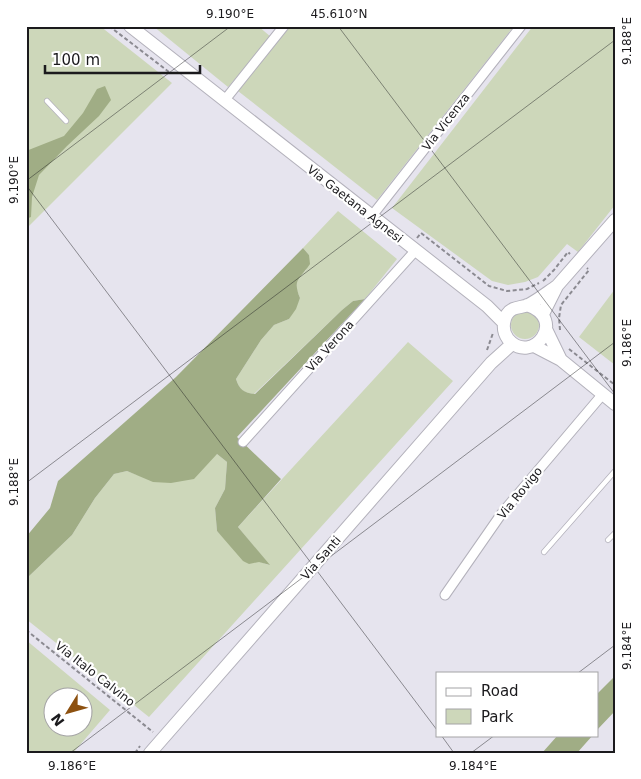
<svg xmlns="http://www.w3.org/2000/svg" width="641" height="779" font-family="'DejaVu Sans',sans-serif">
<style>
.green{fill:#cdd7ba;fill-rule:evenodd}
.forest{fill:#a0ad85}
.lines{fill:none;stroke-linecap:round;stroke-linejoin:round}
.lane-casing{stroke:#b3b1bb;stroke-width:6}
.street-casing{stroke:#b3b1bb;stroke-width:11}
.secondary-casing{stroke:#b3b1bb;stroke-width:14}
.path{stroke:#8b8a91;stroke-width:2;stroke-dasharray:4 2.5;stroke-linecap:butt}
.lane{stroke:#fff;stroke-width:4.5}
.street{stroke:#fff;stroke-width:9}
.secondary{stroke:#fff;stroke-width:12}
.ticks{fill:none;stroke:#1b1a1d;stroke-width:1;stroke-opacity:0.45}
.labels{text-anchor:middle;stroke-width:4.5;stroke-linejoin:round;paint-order:stroke}
.street-label{font-size:12px;fill:#1b1a1d;stroke:#fff}
.neatline{fill:none;stroke:#1b1a1d;stroke-width:2}
.ticks-label{font-size:12px;text-anchor:middle;fill:#1b1a1d}
</style>
<rect width="100%" height="100%" fill="#e6e4ee"/>
<path class="green" d="M26 26H100L172 83 26 229Z
M153 26H258L271 37 228 87Z
M289 26H514L377 200 238 91Z
M533 26H615V205L578 252 567 244 538 277 525 282 508 285 492 281 392 208Z
M338 211 397 259 365 299 353 301 342 310 254 394C244 393 239 389 236 379L261 340 274 325 289 319 300 298 296 288 298 277 306 270 309 255 303 248Z
M615 289V365L579 337Z
M511 325a14 14 0 1 1 28 0a14 14 0 1 1-28 0Z
M408 342 453 381 149 717 26 619V579L72 535 95 498 114 474 127 471 137 475 217 454 227 462 225 489 215 508 217 531C231 546 249 559 269 565L238 527Z
M26 640 110 710 73 753H26ZM52 696H82V726H52Z"/>
<path class="forest" d="M105 86 111 100 99 116 67 146 39 175 32 197 31 217 26 219V151L64 136 83 113 97 89Z
M303 248 309 255 310 264C300 279 292 279 300 298L296 309 289 319 274 325 261 340 236 379C239 389 244 393 255 394L342 310 353 301 365 299 237 437 281 479 238 527 270 565 259 562 249 564 243 561 217 531 215 508 225 489 227 462 217 454 194 479 171 483 153 482 127 471 114 474 95 498 72 535 26 579V537L50 508 58 481 176 377Z
M615 676V711L597 730V694Z
M558 735H593L577 753H542Z"/>
<g class="lines">
<g class="lane-casing">
<path id="lane" d="M47 101 66 121
M608 540 615 533
M544 552 615 471"/>
</g>
<g class="street-casing">
<path id="street" d="M224 101 284 26
M371 217 521 26
M243 442 416 250
M445 595 502 513 602 395"/>
</g>
<g class="secondary-casing">
<path id="secondary" d="M130 26 487 306 504 323
M527 305C569 319 532 367 508 339 501 330 503 314 513 309 518 307 523 307 528 305 538 300 548 292 557 286
M543 314 557 286 615 220
M546 329 561 360
M534 346 561 360 615 404
M150 753 491 363 512 344"/>
</g>
<path class="path" d="M109 26 169 72
M417 238 421 233 489 286 507 291 527 289 539 283
M543 281 554 270 568 252 570 254
M560 330 559 318 561 305 589 270 587 268
M569 349 615 385
M487 350 493 333
M26 630 153 732
M135 753 140 746"/>
<use href="#lane" class="lane"/>
<use href="#street" class="street"/>
<use href="#secondary" class="secondary"/>
</g>
<path class="ticks" d="M338 26 615 394M26 181 231 26M26 185 437 730M26 483 615 40M578 673 615 645M441 735 454 753M70 753 615 342M471 753 495 735"/>
<g class="labels">
<g class="street-label">
<text transform="translate(446 122) rotate(-52)" y="4">Via Vicenza</text>
<text transform="translate(355 204) rotate(38)" y="4">Via Gaetana Agnesi</text>
<text transform="translate(330 346) rotate(-48)" y="4">Via Verona</text>
<text transform="translate(520 493) rotate(-51)" y="4">Via Rovigo</text>
<text transform="translate(321 558) rotate(-49)" y="4">Via Santi</text>
<text transform="translate(95 674) rotate(38)" y="4">Via Italo Calvino</text>
</g>
</g>
<rect width="641" height="779" fill="none" stroke="#ffffff" stroke-width="55"/>
<rect x="436" y="672" width="162" height="65" fill="#ffffff" stroke="#a4a3a5"/>
<rect x="446" y="688" width="25" height="8" fill="#ffffff" stroke="#a4a3a5"/>
<text x="481" y="696" font-size="15" fill="#1b1a1d">Road</text>
<rect x="446" y="709" width="25" height="15" fill="#cdd7ba" stroke="#a4a3a5"/>
<text x="481" y="722" font-size="15" fill="#1b1a1d">Park</text>
<g transform="translate(68 712) rotate(233)"><circle r="24" fill="#ffffff" stroke="#a4a3a5"/>
<path d="M0-4L9 19L0 12L-9 19Z" fill="#8d5110"/>
<text y="-8" font-size="14" font-weight="bold" text-anchor="middle" fill="#1b1a1d">N</text>
</g>
<path d="M45 65v8h155v-8" fill="none" stroke="#1b1a1d" stroke-width="2.5"/>
<text x="52" y="65" font-size="15" fill="#1b1a1d" stroke="#ffffff" stroke-width="4" paint-order="stroke">100 m</text>
<rect x="28" y="28" width="586" height="724" class="neatline"/>
<g class="ticks-label">
<text x="230" y="18">9.190°E</text>
<text x="339" y="18">45.610°N</text>
<text transform="translate(627 41) rotate(-90)" y="4">9.188°E</text>
<text transform="translate(14 180) rotate(-90)" y="4">9.190°E</text>
<text transform="translate(627 343) rotate(-90)" y="4">9.186°E</text>
<text transform="translate(14 482) rotate(-90)" y="4">9.188°E</text>
<text transform="translate(627 646) rotate(-90)" y="4">9.184°E</text>
<text x="72" y="770">9.186°E</text>
<text x="473" y="770">9.184°E</text>
</g>
</svg>
